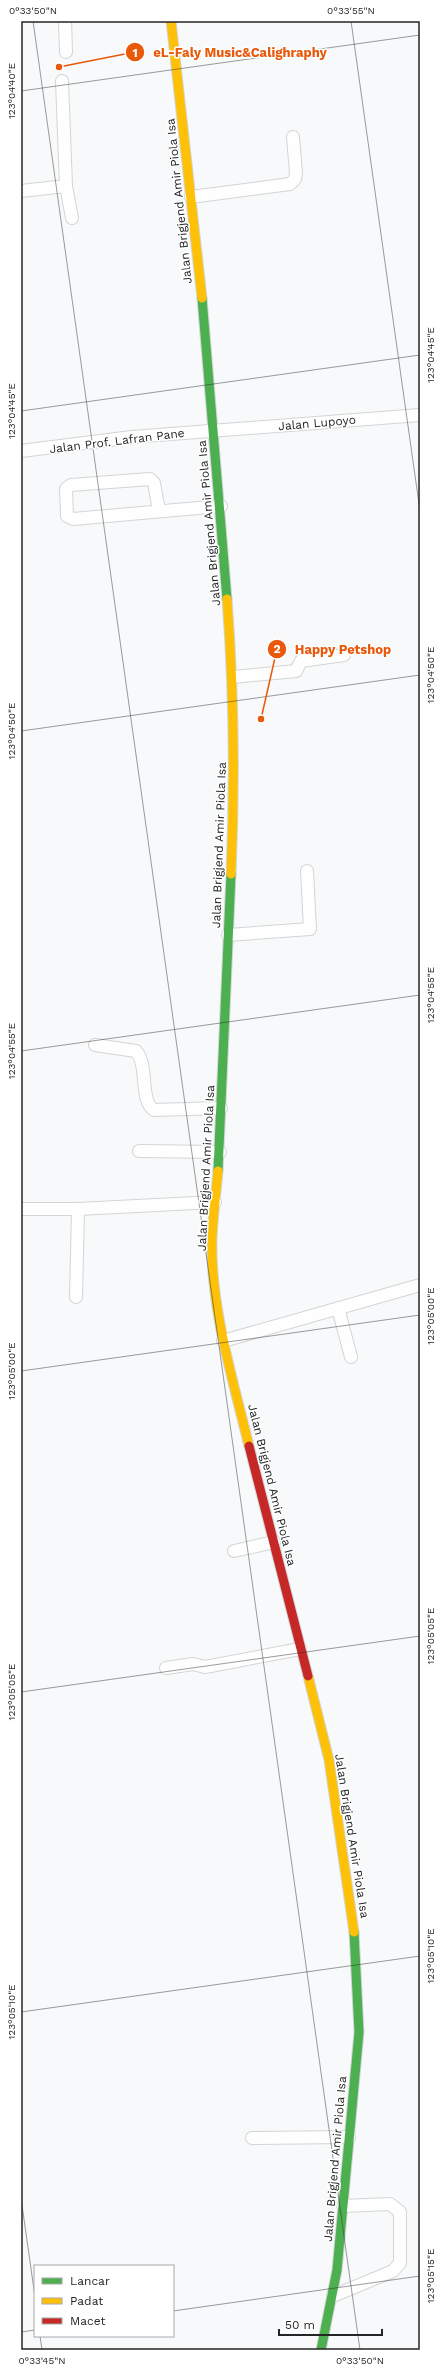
<svg xmlns="http://www.w3.org/2000/svg" width="441" height="2371" font-family="'Work Sans',sans-serif">
<style>
.lines{fill:none;stroke-linecap:round;stroke-linejoin:round}
.street-casing{stroke:#d3d5d5;stroke-width:14}
.fast-casing{stroke:#d3d5d5;stroke-width:11}
.slow-casing{stroke:#d3d5d5;stroke-width:11}
.jam-casing{stroke:#d3d5d5;stroke-width:11}
.street{stroke:#fefefe;stroke-width:12}
.fast{stroke:#4caf50;stroke-width:9}
.slow{stroke:#ffc107;stroke-width:9}
.jam{stroke:#c62828;stroke-width:9}
.ticks{fill:none;stroke:#242526;stroke-width:1;stroke-opacity:0.45}
.labels{text-anchor:middle;stroke-width:3;stroke-linejoin:round;paint-order:stroke}
.street-label{font-size:12px;fill:#242526;stroke:#fff}
.leader{fill:none;stroke:#e8590c;stroke-width:1.5}
.callout-dot{fill:#e8590c;stroke:#fff;stroke-width:1.5}
.mark-label{font-size:12px;text-anchor:middle;font-weight:bold;fill:#fff}
.callout-label{font-size:13px;text-anchor:middle;font-weight:bold;fill:#e8590c;stroke:#fff;stroke-width:3;stroke-linejoin:round;paint-order:stroke}
.neatline{fill:none;stroke:#242526;stroke-width:1.5}
.ticks-label{font-size:10px;text-anchor:middle;fill:#242526}
</style>
<rect width="100%" height="100%" fill="#f7f9fa"/>
<g class="lines">
<g class="street-casing">
<path id="street" d="M65 21 66 52
M66 186 72 218
M21 191 66 186 62 81
M191 197 290 184 295 179 296 173 293 137
M21 451 132 437 420 415
M159 511 154 483 150 479 71 485 66 489 67 516 73 519 221 506
M233 677 296 671 301 661 344 655
M228 935 310 929 307 871
M95 1045 136 1051C149 1066 139 1100 154 1110L221 1108
M139 1151 220 1152
M21 1209H78L215 1202
M76 1297 78 1209
M338 1308 351 1357
M223 1341 420 1285
M234 1551 274 1542
M166 1668 193 1664 205 1667 300 1649
M252 2138 349 2137
M333 2296 393 2271 400 2263V2212L390 2204 343 2206"/>
</g>
<g class="fast-casing">
<path id="fast" d="M202 298 227 599
M218 1171 231 874
M321 2350 337 2270 359 2032 354 1932"/>
</g>
<g class="slow-casing">
<path id="slow" d="M171 21 202 298
M227 599C234 691 235 782 231 874
M218 1171C216 1193 213 1216 212 1238 210 1306 233 1380 249 1446
M308 1676 329 1760 354 1932"/>
</g>
<g class="jam-casing">
<path id="jam" d="M249 1446 308 1676"/>
</g>
<use href="#street" class="street"/>
<use href="#fast" class="fast"/>
<use href="#slow" class="slow"/>
<use href="#jam" class="jam"/>
</g>
<path class="ticks" d="M33 21 360 2350M351 21 420 511M21 91 420 35M21 411 420 355M21 731 420 675M21 1051 420 995M21 1371 420 1315M21 1692 420 1636M21 2012 420 1956M21 2198 35 2297M173 2311 420 2276M21 2332 35 2330M40 2336 42 2350"/>
<g class="labels">
<g class="street-label">
<text transform="translate(179 201) rotate(-96)" y="4">Jalan Brigjend Amir Piola Isa</text>
<text transform="translate(317 423) rotate(-5)" y="4">Jalan Lupoyo</text>
<text transform="translate(117 441) rotate(-7)" y="4">Jalan Prof. Lafran Pane</text>
<text transform="translate(209 523) rotate(-95)" y="4">Jalan Brigjend Amir Piola Isa</text>
<text transform="translate(219 845) rotate(-88)" y="4">Jalan Brigjend Amir Piola Isa</text>
<text transform="translate(206 1168) rotate(-87)" y="4">Jalan Brigjend Amir Piola Isa</text>
<text transform="translate(272 1485) rotate(76)" y="4">Jalan Brigjend Amir Piola Isa</text>
<text transform="translate(352 1836) rotate(81)" y="4">Jalan Brigjend Amir Piola Isa</text>
<text transform="translate(335 2159) rotate(-85)" y="4">Jalan Brigjend Amir Piola Isa</text>
</g>
</g>
<path class="leader" d="M59 67L135 52M261 719L277 649"/>
<g class="callout-dot">
<circle cx="59" cy="67" r="4"/>
<circle cx="261" cy="719" r="4"/>
<circle cx="135" cy="52" r="10"/>
<circle cx="277" cy="649" r="10"/>
</g>
<g class="mark-label">
<text x="135" y="57">1</text>
<text x="277" y="653">2</text>
</g>
<g class="callout-label">
<text x="240" y="57">eL-Faly Music&amp;Calighraphy</text>
<text x="343" y="654">Happy Petshop</text>
</g>
<rect width="441" height="2371" fill="none" stroke="#ffffff" stroke-width="44"/>
<rect x="34" y="2265" width="140" height="72" fill="#ffffff" stroke="#a7a8a8"/>
<rect x="42" y="2278" width="20" height="6" fill="#4caf50" stroke="#a7a8a8"/>
<text x="70" y="2285" font-size="12" fill="#242526">Lancar</text>
<rect x="42" y="2298" width="20" height="6" fill="#ffc107" stroke="#a7a8a8"/>
<text x="70" y="2305" font-size="12" fill="#242526">Padat</text>
<rect x="42" y="2318" width="20" height="6" fill="#c62828" stroke="#a7a8a8"/>
<text x="70" y="2325" font-size="12" fill="#242526">Macet</text>
<path d="M279 2329v6h103v-6" fill="none" stroke="#242526" stroke-width="2"/>
<text x="285" y="2329" font-size="12" fill="#242526" stroke="#ffffff" stroke-width="3" paint-order="stroke">50 m</text>
<rect x="22" y="22" width="397" height="2327" class="neatline"/>
<g class="ticks-label">
<text x="33" y="14">0°33'50"N</text>
<text x="351" y="14">0°33'55"N</text>
<text transform="translate(11 91) rotate(-90)" y="4">123°04'40"E</text>
<text transform="translate(430 355) rotate(-90)" y="4">123°04'45"E</text>
<text transform="translate(11 411) rotate(-90)" y="4">123°04'45"E</text>
<text transform="translate(430 675) rotate(-90)" y="4">123°04'50"E</text>
<text transform="translate(11 731) rotate(-90)" y="4">123°04'50"E</text>
<text transform="translate(430 995) rotate(-90)" y="4">123°04'55"E</text>
<text transform="translate(11 1051) rotate(-90)" y="4">123°04'55"E</text>
<text transform="translate(430 1316) rotate(-90)" y="4">123°05'00"E</text>
<text transform="translate(11 1371) rotate(-90)" y="4">123°05'00"E</text>
<text transform="translate(430 1636) rotate(-90)" y="4">123°05'05"E</text>
<text transform="translate(11 1692) rotate(-90)" y="4">123°05'05"E</text>
<text transform="translate(430 1956) rotate(-90)" y="4">123°05'10"E</text>
<text transform="translate(11 2012) rotate(-90)" y="4">123°05'10"E</text>
<text transform="translate(430 2276) rotate(-90)" y="4">123°05'15"E</text>
<text x="42" y="2364">0°33'45"N</text>
<text x="360" y="2364">0°33'50"N</text>
</g>
</svg>
